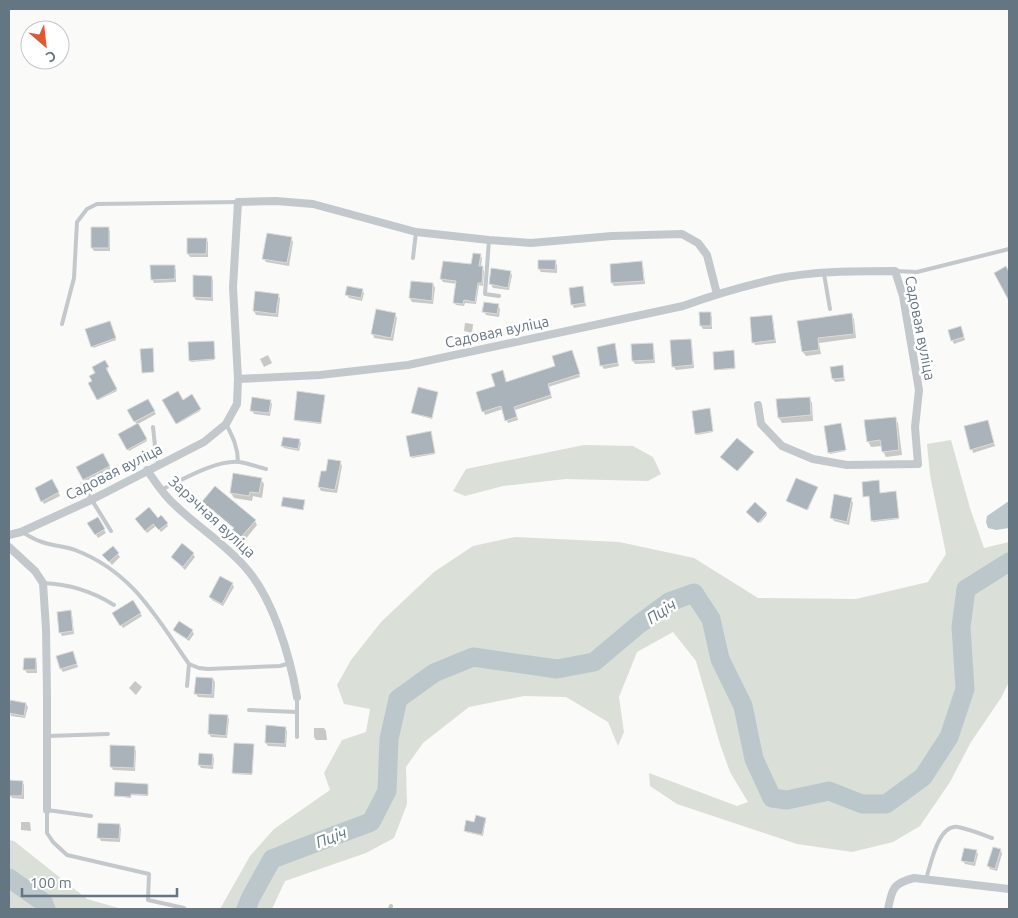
<svg xmlns="http://www.w3.org/2000/svg" width="1018" height="918" font-family="Ubuntu,sans-serif">
<style>
.green{fill:#dadfd7}
.water{fill:#bbc7cb}
.shadow{fill:#0003}
.lines{fill:none;stroke-linecap:round;stroke-linejoin:round}
.river{stroke:#bbc7cb;stroke-width:19}
.building{fill:#aab3b9;stroke:#dcdcda}
.service{stroke:#c3c8cc;stroke-width:4}
.minor{stroke:#c3c8cc;stroke-width:8}
.labels{text-anchor:middle;stroke-width:5;stroke-linejoin:round;paint-order:stroke}
.street-label{font-size:15px;fill:#657683;stroke:#fff}
.water-label{font-size:16px;font-style:italic;fill:#60757c;stroke:#fff}
</style>
<rect width="100%" height="100%" fill="#fafaf8"/>
<path class="green" d="M951 440 970 508 984 548 1009 542V682L1001 698 971 742 950 782 920 826 893 842 852 852 797 844 677 804 650 786 649 773 737 806 748 802 730 772 720 744 696 661 673 632 637 652 619 697 624 732 618 746 608 722 566 697 524 696 469 707 423 743 406 767 407 804 394 838 366 853 285 881 272 909H220L250 856 274 829 330 790 324 773 342 740 366 732 370 709 344 704 337 685 351 660 381 622 434 572 473 546 515 537 619 542 694 558 758 598 856 599 928 582 946 554 930 475 927 444Z
M584 445 633 446 653 457 661 474 648 481 566 479 503 486 465 496 453 491 466 469Z
M9 840 14 841 87 899 122 909H9Z"/>
<path class="water" d="M1009 501V528L996 530 988 528 986 522 987 516Z"/>
<path class="shadow" d="M108 228 110 231V251H94L92 248Z
M291 238 293 242 289 266 266 262 264 259Z
M189 239H206L208 242V257H190L188 254Z
M480 255 482 258 481 267 484 271 483 286 479 285 476 304 465 303 464 306 456 305 454 302 457 284 443 282 441 279 472 266Z
M540 261H555L557 265V273L541 272 539 269Z
M641 263 643 266 645 284 614 286 612 283 611 265Z
M174 266 176 270V282L154 283 152 279Z
M510 272 512 275 509 290 493 288 491 284Z
M195 277H211L213 280V301L196 300 194 297Z
M412 282 433 284 435 288 433 304 412 302 410 298Z
M582 287 586 306 574 308 572 304Z
M362 290 364 293 362 301 349 298 347 295Z
M256 292 278 295 280 298 278 317 256 315 254 311Z
M498 305 500 309 499 317 486 315 484 311Z
M395 314 397 318 393 341 374 338 373 334Z
M701 314H710L712 317V329H703L701 326Z
M851 315 854 319 856 338 819 343 821 354 806 356 803 352 799 322Z
M771 316 773 319 776 343 755 345 754 342Z
M110 322 116 340 93 348 87 330Z
M465 323 473 324 472 333 464 331Z
M962 330 965 340 954 344 952 340Z
M690 340 692 344 694 368 676 370 674 367Z
M214 343V360L191 362V360Z
M652 344 654 348 655 363 635 364 633 361Z
M614 345 619 366 604 369 602 366Z
M572 351 580 377 548 387 552 398 515 410 518 420 508 423 503 409 485 415 477 393 496 387 504 374 507 383 557 367Z
M734 353 735 369 716 370V369Z
M268 355 272 363 264 367 260 359Z
M104 361 108 369 106 370 117 391 98 400 89 384 94 381 96 373Z
M842 366 845 381 835 382 833 379Z
M437 393 432 419 414 414 413 413Z
M192 396 200 411 177 424 164 400 182 401Z
M325 397 321 424 296 421 295 419Z
M809 398 812 403 813 421 782 423 779 418Z
M148 400 156 414 138 424 147 441 129 451 120 435 137 425 129 411Z
M270 401 272 404 270 416 254 414 252 410Z
M710 411 713 432 697 435 696 434Z
M895 418 898 423 902 455 886 457 883 451 882 446 871 447 868 441Z
M987 421 995 446 973 453 972 449Z
M841 425 845 451 830 454 829 452Z
M431 434 435 454 412 458 407 437Z
M299 440 301 443 299 451 284 448 282 446Z
M753 453 738 471 723 458Z
M103 455 111 470 87 483 78 468Z
M340 462 342 466 337 493 321 491 319 487 327 473Z
M261 479 264 484 262 498 253 496 252 501 234 498 231 493Z
M52 480 60 496 44 504 36 489Z
M817 488 808 510 788 502Z
M880 494H896L899 519 873 522 870 497 864 496Z
M851 499 853 503 849 525 834 521 832 518Z
M304 501V510L282 506Z
M202 505 255 521 257 525 244 541 236 535 234 530 235 529 213 511 211 514Z
M748 513H766L767 515 760 523Z
M97 519 106 533 98 538 89 523Z
M158 519 167 524 168 526 161 532 156 526 147 533 138 522Z
M112 547 120 557 112 565 106 558Z
M193 554 195 557 185 570 172 557Z
M232 584 234 587 223 606 212 600 210 597Z
M133 601 142 616 123 628 114 613Z
M70 612 72 615 74 634 62 636 60 632Z
M175 630 192 631 194 634 189 641 177 633Z
M73 652 78 667 63 672 61 669Z
M35 660 37 663V673H27L25 670Z
M213 679 215 682 214 698 198 697 196 694Z
M135 681 142 687 136 695 129 688Z
M26 704 28 707 25 718 11 716 10 713Z
M227 716 229 719 227 738 211 737 209 734Z
M285 728 287 731 286 747 268 746 266 743Z
M314 728H324L326 731 327 740H316L314 737Z
M134 747 136 751 135 771 113 770 111 766Z
M254 747 252 775 234 774 233 773Z
M212 755 214 758 213 769 201 768 199 765Z
M22 782 24 785V799L12 798 10 795Z
M148 785V796L131 795V798L116 796Z
M486 819 483 836 466 832 465 830 475 824Z
M21 822H30L31 831 21 830Z
M119 825 121 828 120 842 101 841 99 837Z
M1001 850 1002 854 997 871 990 869 988 866Z
M976 851 978 854 975 866 965 864 963 861Z"/>
<g class="lines">
<path class="river" d="M9 878 43 902 46 909
M246 909 251 897 272 859 371 822 387 791 389 739 398 699 434 673 473 657 557 669 594 662 638 625 669 602 694 593 711 619 720 659 743 706 754 759 772 798 787 800 829 791 862 804H886L923 777 949 737 965 689 961 627 966 589 1009 562"/>
</g>
<path class="building" d="M91 227H109V248H91Z
M267 233 292 237 287 263 262 259Z
M187 238H207L206 254H187Z
M473 253 481 254 479 266H483L482 283H478L475 302 464 300 463 304 453 303 456 281 440 279 443 261 471 264Z
M538 260H556L555 270 538 269Z
M642 261 644 281 611 283 610 264Z
M150 265H175V279L151 280Z
M1006 266 1009 272V301L994 273Z
M491 268 511 271 508 288 489 284Z
M193 275 212 276V298L193 297Z
M411 281 433 283 432 301 409 298Z
M347 286 363 289 361 298 345 295Z
M583 286 585 303 571 305 569 288Z
M255 291 279 294 276 314 253 311Z
M484 302 499 304 497 314 482 312Z
M376 309 396 313 391 338 371 334Z
M699 312H711V326H700Z
M852 313 854 334 818 338 819 350 802 352 797 321Z
M772 315 775 340 752 343 750 317Z
M110 321 116 338 91 347 85 329Z
M961 326 964 337 951 341 948 330Z
M691 339 693 365 672 367 670 340Z
M214 341 215 359 189 361 188 342Z
M615 343 618 363 600 366 597 347Z
M653 343 654 360 632 361 631 344Z
M153 348 154 372 142 373 140 349Z
M572 350 580 374 548 384 551 395 514 407 517 417 505 421 501 406 482 412 476 392 495 386 491 374 503 370 506 382 555 366 552 356Z
M734 350 735 368 714 370 713 352Z
M105 360 109 367 106 368 117 389 97 400 88 383 92 381 89 376 95 373 92 367Z
M843 365 844 378 832 379 830 367Z
M418 387 438 392 432 418 411 413Z
M178 391 183 400 192 394 201 409 176 424 162 400Z
M297 391 325 395 321 423 294 420Z
M252 397 271 400 269 413 250 411Z
M810 397 811 415 778 418 776 399Z
M148 399 155 411 134 422 127 410Z
M710 408 713 431 695 434 692 411Z
M896 417 899 450 882 452 880 440 867 442 864 420Z
M988 420 994 443 970 450 964 426Z
M138 423 147 439 127 450 118 434Z
M841 423 846 450 828 453 824 426Z
M431 431 435 453 410 457 406 436Z
M283 437 300 439 298 449 281 446Z
M737 438 754 452 737 471 720 457Z
M103 453 110 466 83 480 76 467Z
M328 459 341 461 335 490 318 487 321 471H326Z
M233 473 262 478 259 493 250 492 249 496 230 493Z
M796 478 818 487 807 510 786 501Z
M52 479 59 492 41 502 35 488Z
M879 480 880 493 896 491 899 518 871 521 869 496 863 497 862 482Z
M215 486 256 520 241 537 232 530 234 528 210 508 208 511 200 504Z
M834 494 852 498 847 522 830 518Z
M283 497 305 500 303 510 281 506Z
M755 502 767 513 758 523 746 512Z
M149 507 158 518 161 515 168 523 159 530 153 524 145 531 135 519Z
M98 517 105 529 95 535 87 523Z
M182 543 194 553 183 567 171 557Z
M113 546 119 553 109 562 102 555Z
M220 576 233 583 222 604 209 597Z
M133 600 141 613 120 626 112 613Z
M71 610 73 631 59 633 57 612Z
M179 621 193 630 187 639 173 630Z
M73 651 77 664 60 669 56 656Z
M24 658H36V670H23Z
M196 677 213 678 212 695 194 694Z
M10 700 26 703 24 716 9 713Z
M209 714 228 715 226 736 208 734Z
M266 725 286 727 285 744 265 743Z
M234 743 254 744 252 774 232 773Z
M110 745 135 746 134 768 110 767Z
M199 753 213 754 212 766 198 765Z
M9 780 23 781 22 796H9Z
M115 782 148 784V795L131 794V797L114 796Z
M476 815 486 818 482 835 464 831 466 820 474 822Z
M98 823 120 824 119 839 97 838Z
M993 847 1001 849 995 869 987 866Z
M964 848 977 850 974 863 961 861Z"/>
<g class="lines">
<path class="service" d="M489 240 485 294 499 296
M413 258 416 232
M895 271 917 272 1009 249
M824 274 830 309
M62 324 74 278 77 222 87 209 97 204 238 202
M226 424C233 437 238 448 238 462
M153 427 156 456 159 464
M82 484 111 531
M161 490C182 480 215 460 239 462 248 463 257 467 266 469
M21 532C28 535 35 540 42 542 53 546 65 546 75 550 133 572 156 617 189 664L187 686
M43 583C69 584 92 591 114 605
M189 664 199 668 208 669 280 666 290 663
M249 710 297 712
M48 736 108 734
M297 737V697
M91 816 47 810V833L53 842 67 855 149 874 148 900 184 908
M926 879C931 864 938 824 958 827 969 829 981 834 992 838
M390 909 391 906"/>
<path class="minor" d="M238 379 320 375 408 365 683 306C713 295 744 286 775 279 812 271 857 271 895 271L903 296 919 390 915 427 918 464 847 465 813 459 782 446 761 424 758 405
M147 470C156 483 164 496 176 506 198 527 225 544 245 567 273 598 290 656 297 697
M9 535 21 532 91 500 204 442 226 424 237 404 238 379 233 287 238 202 276 201 313 204 416 232 489 240 531 243 612 236 682 234 698 243 707 255 717 294
M9 547 35 571 43 583 46 629 47 694V810
M888 909C892 889 893 883 914 878L1009 889"/>
</g>
<g class="labels">
<g class="street-label">
<text transform="translate(920 328) rotate(79)" y="5">Садовая вуліца</text>
<text transform="translate(497 332) rotate(-12)" y="5">Садовая вуліца</text>
<text transform="translate(114 472) rotate(-27)" y="5">Садовая вуліца</text>
<text transform="translate(212 517) rotate(43)" y="5">Зарэчная вуліца</text>
</g>
<g class="water-label">
<text transform="translate(661 611) rotate(-34)" y="6">Пціч</text>
<text transform="translate(331 837) rotate(-21)" y="6">Пціч</text>
</g>
</g>
<rect width="1018" height="918" fill="none" stroke="#657683" stroke-width="20"/>
<g transform="translate(45 45) rotate(152)"><circle r="24" fill="#ffffff" stroke="#c1c8cd"/>
<path d="M0-4L9 19L0 12L-9 19Z" fill="#e4572e"/>
<text y="-8" font-size="14" font-weight="bold" text-anchor="middle" fill="#657683">С</text>
</g>
<path d="M22 888v8h155v-8" fill="none" stroke="#657683" stroke-width="2.5"/>
<text x="30" y="888" font-size="15" fill="#657683" stroke="#ffffff" stroke-width="4" paint-order="stroke">100 m</text>
</svg>
